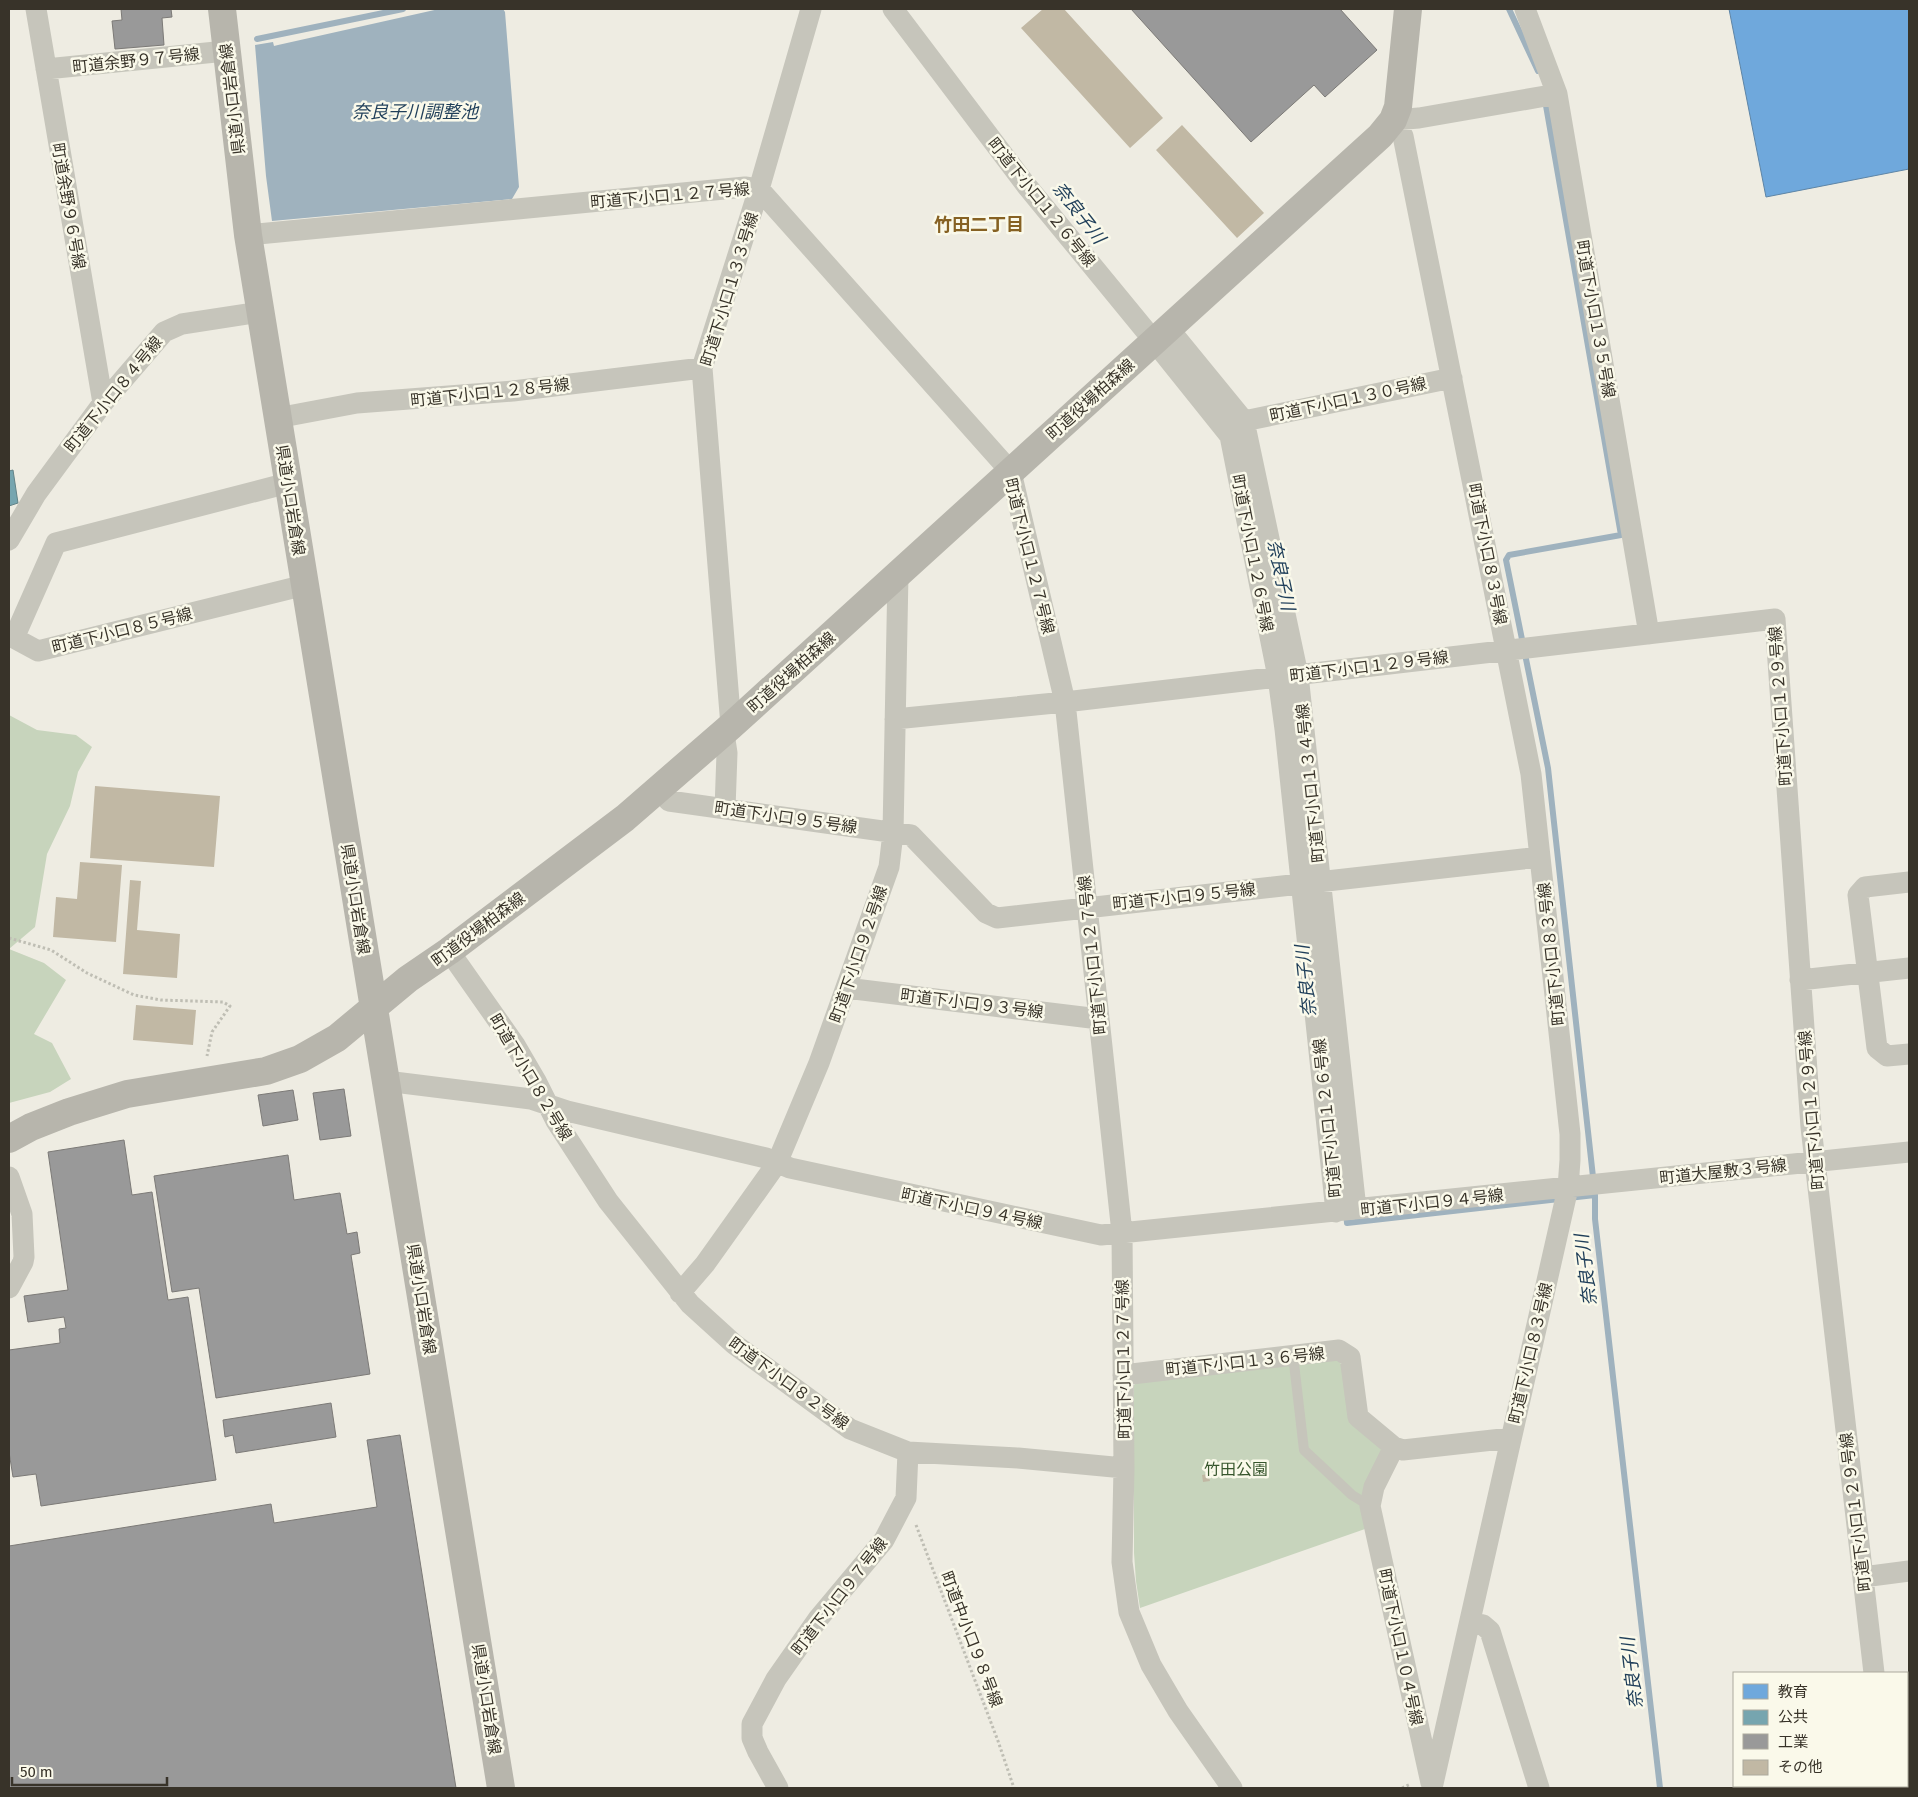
<svg xmlns="http://www.w3.org/2000/svg" width="1918" height="1797" font-family="'Fira Sans','Noto Sans JP',sans-serif">
<style>
.green{fill:#c7d4bc}
.water{fill:#9fb2be}
.schools{fill:#6fa8dc;stroke:#5e85a6}
.public{fill:#76a5af;stroke:#638387}
.industry{fill:#999;stroke:#7c7a77}
.lines{fill:none;stroke-linecap:round;stroke-linejoin:round}
.stream{stroke:#9fb2be;stroke-width:6}
.building{fill:#c1b8a4}
.path{stroke:#bfbeb4;stroke-width:3;stroke-dasharray:2.5 2.5;stroke-linecap:butt}
.lane{stroke:#c6c5bb;stroke-width:10}
.street{stroke:#c6c5bb;stroke-width:21}
.secondary{stroke:#b7b5ac;stroke-width:28}
.labels{text-anchor:middle;stroke-width:5;stroke-linejoin:round;paint-order:stroke}
.street-label{font-size:16px;fill:#383329;stroke:#faf9ea}
.park-label{font-size:16px;fill:#37562d;stroke:#faf9ea}
.water-label{font-size:18px;font-style:italic;fill:#1f3e59;stroke:#faf9ea}
.neighbourhood-label{font-size:18px;font-weight:bold;fill:#866123;stroke:#faf9ea}
</style>
<rect width="100%" height="100%" fill="#eeece2"/>
<path class="green" d="M9 715 37 730 76 735 92 747 78 772 70 806 47 854 35 927 9 949 44 963 66 980 34 1034 52 1043 71 1079 50 1092 9 1103Z
M1338 1358 1380 1443 1383 1457 1365 1529 1140 1608 1136 1581 1134 1553V1385L1141 1378Z"/>
<path class="water" d="M439 9H503L505 12 519 187 512 199 272 221 266 176 255 45 273 42 274 46 278 45Z"/>
<path class="schools" d="M1729 9H1909V169L1766 197Z"/>
<path class="public" d="M13 470 18 503 9 506V471Z"/>
<path class="industry" d="M121 9H171L172 17 162 18 164 45 115 49 112 21 122 20Z
M1131 9H1340L1377 50 1325 97 1314 85 1251 142Z
M344 1089 351 1136 320 1140 313 1093Z
M293 1090 298 1120 263 1126 258 1095Z
M124 1140 132 1195 152 1192 168 1300 188 1297 216 1480 41 1506 36 1474 13 1477 9 1452V1350L60 1343 59 1329 66 1328 64 1317 28 1322 24 1296 68 1290 48 1152Z
M288 1155 294 1200 340 1193 347 1234 357 1232 360 1253 351 1255 370 1374 216 1398 199 1288 172 1292 154 1176Z
M331 1403 336 1437 236 1453 233 1435 225 1437 223 1420Z
M400 1435 456 1788H9V1546L271 1504 274 1523 377 1507 367 1440Z"/>
<g class="lines">
<path class="stream" d="M1509 9 1538 71
M257 39 403 9
M1545 100 1621 535 1509 555 1506 560 1548 768 1595 1195V1219L1660 1788
M1346 1213 1347 1223 1595 1195"/>
</g>
<path class="building" d="M1043 9H1064L1163 118 1130 148 1021 28Z
M1182 125 1264 213 1237 238 1156 150Z
M95 786 220 796 214 867 90 858Z
M80 862 122 865 116 942 53 937 56 897 77 899Z
M130 880 141 881 137 930 180 934 177 978 123 974Z
M136 1005 196 1010 193 1045 133 1040Z
M1208 1474 1210 1481 1203 1482 1202 1475Z"/>
<g class="lines">
<path class="path" d="M9 938 51 950 87 973 134 995 161 1000 223 1002 230 1006 212 1032 207 1056
M916 1525 998 1741 1014 1788
M1402 1788 1411 1784"/>
<path class="lane" d="M1293 1355 1304 1450 1352 1495 1370 1506"/>
<path class="street" d="M36 9 103 403
M893 9 1026 185 1154 341 1230 436 1278 677 1285 729 1336 1212
M1525 9 1557 94 1649 634
M46 69 226 51
M248 235 745 187 759 189 1011 472 1065 702 1122 1233 1124 1468
M1168 328 1244 421 1298 675 1356 1209
M277 418 357 403 513 391 702 368
M1244 421 1452 378
M288 483 56 543 14 638 38 651 305 585
M9 540 36 494 103 403 164 332 182 324 260 312
M895 719 1065 702 1775 619 1811 1127 1874 1673
M731 726 702 368 759 189 811 9
M724 733 727 753 725 809
M659 789 669 801 911 835 986 913 997 918 1540 857
M1909 882 1865 887 1858 895 1877 1048 1887 1056 1909 1054
M449 951 515 1045 536 1081 556 1121 608 1201 690 1304 734 1344 850 1429 908 1452 1018 1458 1124 1468 1122 1562 1129 1612 1151 1665 1178 1711 1232 1788
M1800 980 1909 968
M846 988 1099 1019
M386 1081 531 1099 567 1111 766 1158 790 1168 1101 1235 1909 1152
M9 1177 22 1214 24 1257 23 1262 9 1288
M680 1293 705 1264 777 1163 819 1063 889 867 893 833 898 574
M1123 1375 1339 1350 1350 1357 1358 1417 1394 1447 1403 1450 1511 1438
M1394 1447 1374 1487 1370 1506 1431 1783
M1863 1577 1909 1571
M1470 1622 1483 1625 1490 1631 1539 1788
M1887 1786V1788
M778 1788 758 1752 752 1738V1724L776 1679 818 1619 884 1540 906 1498 908 1452
M1432 1788 1568 1188 1570 1160V1134L1531 774 1403 136 1393 120 1419 118 1557 94"/>
<path class="secondary" d="M222 9 248 235 501 1788
M9 1139 31 1127 69 1112 127 1094 266 1071 300 1059 337 1038 408 979 449 951 625 818 731 726 1380 136 1393 120 1398 107 1408 9"/>
</g>
<g class="labels">
<g class="street-label">
<text transform="translate(136 60) rotate(-6)" y="6">町道余野９７号線</text>
<text transform="translate(232 99) rotate(-97)" y="6">県道小口岩倉線</text>
<text transform="translate(670 195) rotate(-5)" y="6">町道下小口１２７号線</text>
<text transform="translate(1042 202) rotate(51)" y="6">町道下小口１２６号線</text>
<text transform="translate(69 206) rotate(80)" y="6">町道余野９６号線</text>
<text transform="translate(729 289) rotate(-73)" y="6">町道下小口１３３号線</text>
<text transform="translate(1596 319) rotate(80)" y="6">町道下小口１３５号線</text>
<text transform="translate(490 392) rotate(-6)" y="6">町道下小口１２８号線</text>
<text transform="translate(113 394) rotate(-51)" y="6">町道下小口８４号線</text>
<text transform="translate(1090 399) rotate(-42)" y="6">町道役場柏森線</text>
<text transform="translate(1348 399) rotate(-12)" y="6">町道下小口１３０号線</text>
<text transform="translate(291 500) rotate(81)" y="6">県道小口岩倉線</text>
<text transform="translate(1253 553) rotate(79)" y="6">町道下小口１２６号線</text>
<text transform="translate(1488 554) rotate(79)" y="6">町道下小口８３号線</text>
<text transform="translate(1030 556) rotate(76)" y="6">町道下小口１２７号線</text>
<text transform="translate(122 630) rotate(-14)" y="6">町道下小口８５号線</text>
<text transform="translate(1369 666) rotate(-7)" y="6">町道下小口１２９号線</text>
<text transform="translate(791 672) rotate(-42)" y="6">町道役場柏森線</text>
<text transform="translate(1780 706) rotate(-94)" y="6">町道下小口１２９号線</text>
<text transform="translate(1310 783) rotate(-96)" y="6">町道下小口１３４号線</text>
<text transform="translate(786 817) rotate(8)" y="6">町道下小口９５号線</text>
<text transform="translate(1184 896) rotate(-6)" y="6">町道下小口９５号線</text>
<text transform="translate(356 899) rotate(81)" y="6">県道小口岩倉線</text>
<text transform="translate(478 929) rotate(-37)" y="6">町道役場柏森線</text>
<text transform="translate(858 954) rotate(-71)" y="6">町道下小口９２号線</text>
<text transform="translate(1551 954) rotate(-96)" y="6">町道下小口８３号線</text>
<text transform="translate(1092 955) rotate(-96)" y="6">町道下小口１２７号線</text>
<text transform="translate(972 1003) rotate(7)" y="6">町道下小口９３号線</text>
<text transform="translate(531 1077) rotate(59)" y="6">町道下小口８２号線</text>
<text transform="translate(1811 1110) rotate(-95)" y="6">町道下小口１２９号線</text>
<text transform="translate(1327 1118) rotate(-96)" y="6">町道下小口１２６号線</text>
<text transform="translate(1723 1171) rotate(-6)" y="6">町道大屋敷３号線</text>
<text transform="translate(1432 1202) rotate(-6)" y="6">町道下小口９４号線</text>
<text transform="translate(972 1208) rotate(12)" y="6">町道下小口９４号線</text>
<text transform="translate(422 1299) rotate(81)" y="6">県道小口岩倉線</text>
<text transform="translate(1530 1353) rotate(-77)" y="6">町道下小口８３号線</text>
<text transform="translate(1123 1359) rotate(-91)" y="6">町道下小口１２７号線</text>
<text transform="translate(1245 1361) rotate(-6)" y="6">町道下小口１３６号線</text>
<text transform="translate(789 1383) rotate(36)" y="6">町道下小口８２号線</text>
<text transform="translate(1855 1512) rotate(-97)" y="6">町道下小口１２９号線</text>
<text transform="translate(839 1596) rotate(-52)" y="6">町道下小口９７号線</text>
<text transform="translate(972 1639) rotate(69)" y="6">町道中小口９８号線</text>
<text transform="translate(1401 1647) rotate(78)" y="6">町道下小口１０４号線</text>
<text transform="translate(487 1699) rotate(81)" y="6">県道小口岩倉線</text>
</g>
<g class="park-label">
<text x="1236" y="1475">竹田公園</text>
</g>
<g class="water-label">
<text x="415" y="118">奈良子川調整池</text>
<text transform="translate(1079 213) rotate(52)" y="6">奈良子川</text>
<text transform="translate(1281 575) rotate(78)" y="6">奈良子川</text>
<text transform="translate(1306 981) rotate(-96)" y="6">奈良子川</text>
<text transform="translate(1586 1270) rotate(-97)" y="6">奈良子川</text>
<text transform="translate(1632 1673) rotate(-97)" y="6">奈良子川</text>
</g>
<g class="neighbourhood-label">
<text x="979" y="231">竹田二丁目</text>
</g>
</g>
<rect width="1918" height="1797" fill="none" stroke="#383329" stroke-width="20"/>
<rect x="1733" y="1672" width="175" height="115" fill="#faf9ea" stroke="#acaa9d"/>
<rect x="1743" y="1684" width="25" height="15" fill="#6fa8dc" stroke="#acaa9d"/>
<text x="1778" y="1697" font-size="15" fill="#383329">教育</text>
<rect x="1743" y="1710" width="25" height="15" fill="#76a5af" stroke="#acaa9d"/>
<text x="1778" y="1722" font-size="15" fill="#383329">公共</text>
<rect x="1743" y="1734" width="25" height="15" fill="#999999" stroke="#acaa9d"/>
<text x="1778" y="1747" font-size="15" fill="#383329">工業</text>
<rect x="1743" y="1760" width="25" height="15" fill="#c1b8a4" stroke="#acaa9d"/>
<text x="1778" y="1772" font-size="15" fill="#383329">その他</text>
<path d="M12 1777v8h155v-8" fill="none" stroke="#383329" stroke-width="2.5"/>
<text x="20" y="1777" font-size="15" fill="#383329" stroke="#faf9ea" stroke-width="4" paint-order="stroke">50 m</text>
</svg>
